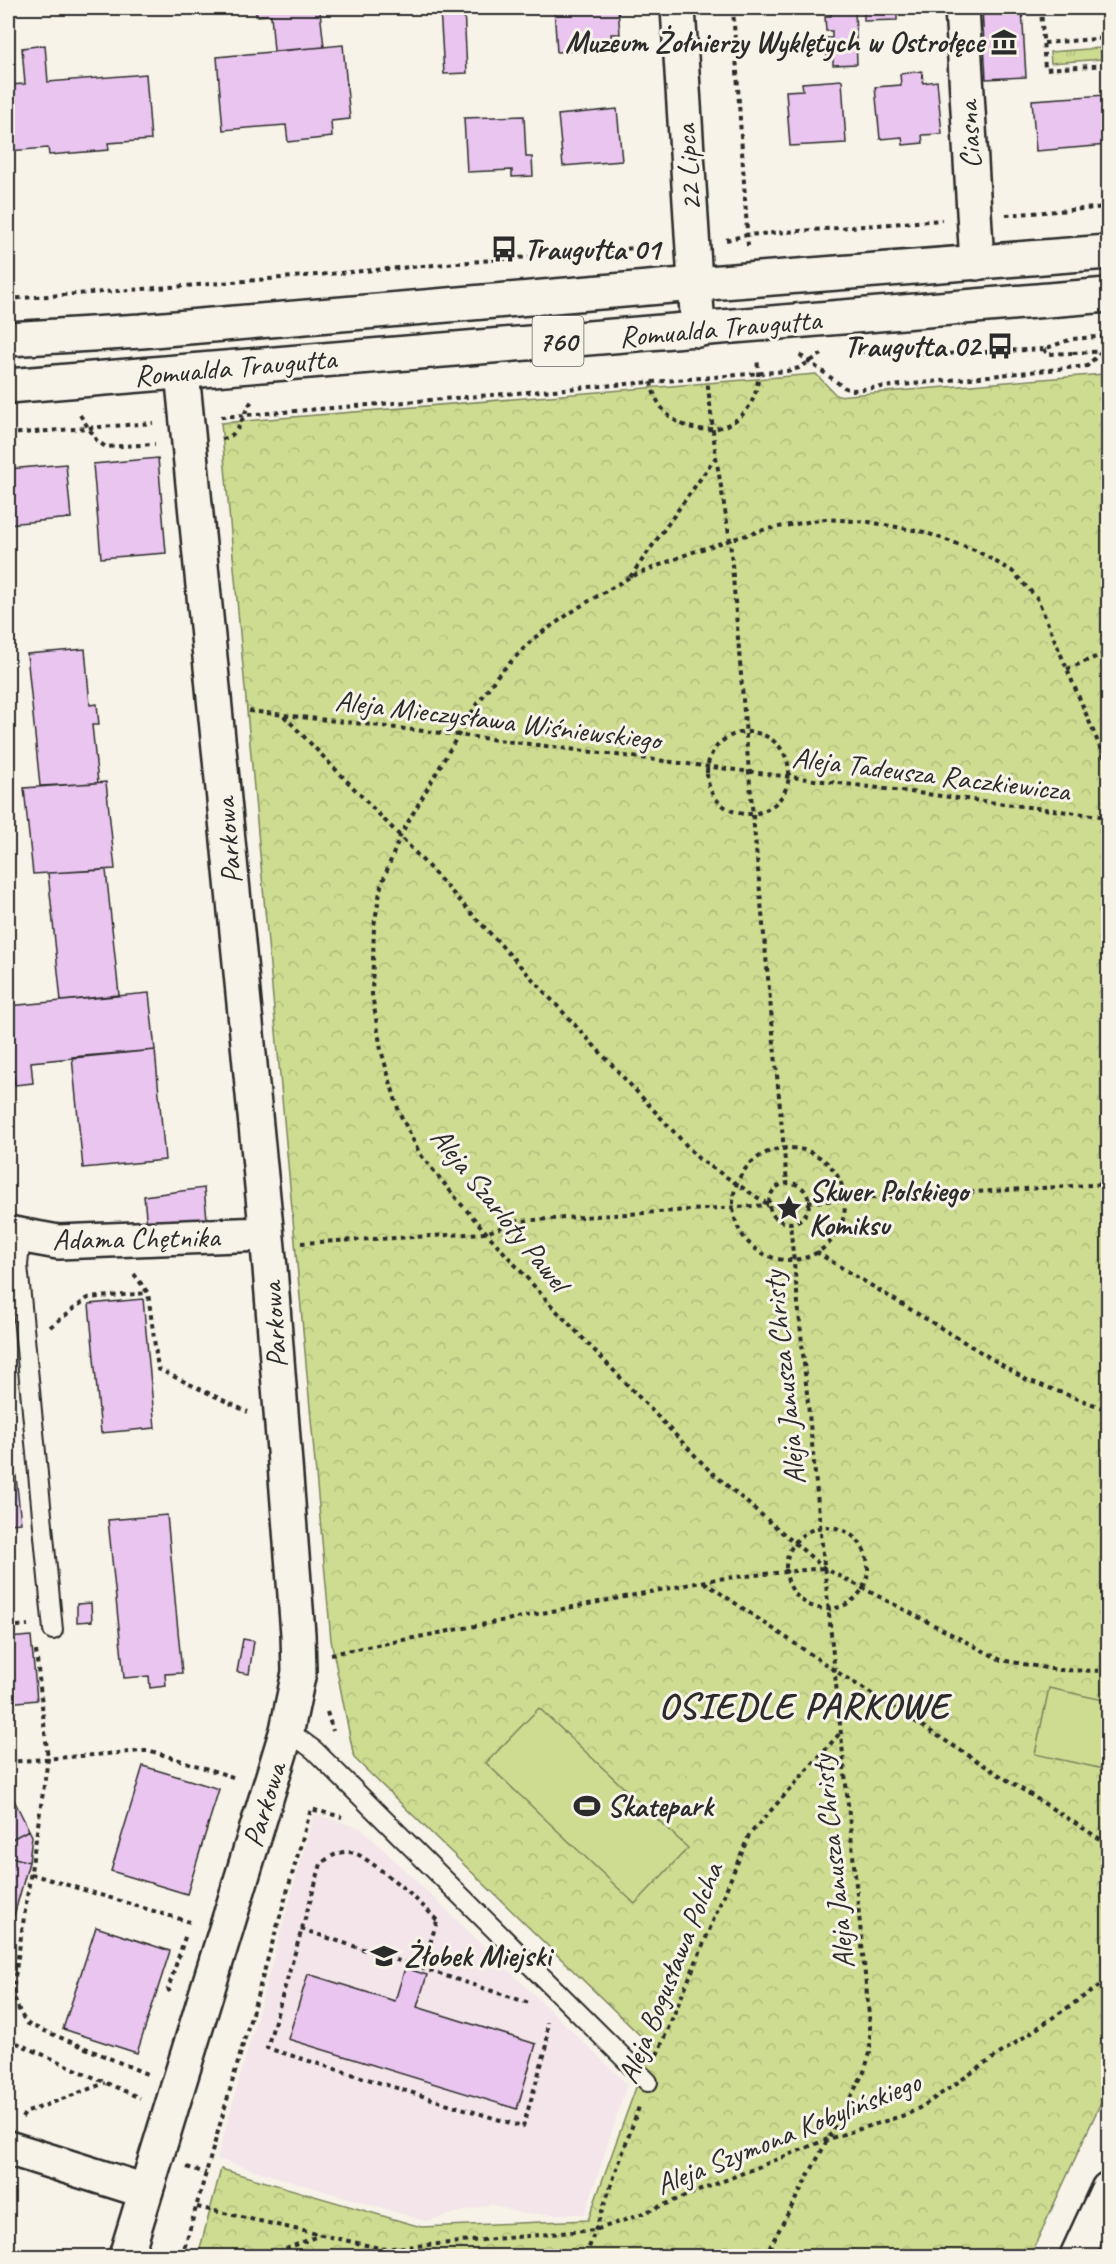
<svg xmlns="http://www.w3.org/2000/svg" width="1116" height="2264" font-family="Caveat,sans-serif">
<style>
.built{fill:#f3e5ea}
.grass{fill:url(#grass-tufts);stroke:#7c845e;stroke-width:1.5}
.park{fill:url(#park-crowns);stroke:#7c845e;stroke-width:1.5}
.pitch{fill:#cddc90;stroke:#7c845e;stroke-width:1.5}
.building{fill:#e9c5ef;stroke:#2b2b2b;stroke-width:1.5}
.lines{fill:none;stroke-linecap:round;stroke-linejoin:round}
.lane-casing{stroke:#2b2b2b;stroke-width:22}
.street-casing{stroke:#2b2b2b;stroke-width:38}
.primary-casing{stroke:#2b2b2b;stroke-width:38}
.path{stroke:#2b2b2b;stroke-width:4;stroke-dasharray:4.5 4.5;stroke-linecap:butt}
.lane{stroke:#f7f3e8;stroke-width:18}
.street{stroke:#f7f3e8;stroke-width:33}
.primary{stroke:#f7f3e8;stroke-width:33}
.path-bridge{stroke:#2b2b2b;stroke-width:4;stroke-dasharray:4.5 4.5;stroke-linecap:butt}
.labels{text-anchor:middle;stroke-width:6;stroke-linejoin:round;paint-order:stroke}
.shield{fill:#f7f3e8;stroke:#686764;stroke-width:1.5}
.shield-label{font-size:28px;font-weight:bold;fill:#2b2b2b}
.poi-label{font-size:30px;font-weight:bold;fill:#2b2b2b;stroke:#f7f3e8;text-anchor:start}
.street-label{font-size:30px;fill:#2b2b2b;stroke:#f7f3e8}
.district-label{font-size:36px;font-weight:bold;letter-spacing:1.5px;fill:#2b2b2b;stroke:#f7f3e8}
</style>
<defs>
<pattern id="grass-tufts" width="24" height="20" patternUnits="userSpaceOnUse" patternTransform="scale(1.5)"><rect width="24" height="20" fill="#cddc90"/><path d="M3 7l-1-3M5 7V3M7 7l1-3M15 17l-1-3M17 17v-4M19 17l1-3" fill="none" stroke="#b0bd7c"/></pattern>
<pattern id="park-crowns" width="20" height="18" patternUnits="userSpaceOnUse" patternTransform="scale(1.5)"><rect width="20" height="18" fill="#cddc90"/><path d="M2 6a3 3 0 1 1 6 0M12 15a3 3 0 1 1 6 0" fill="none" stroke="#b0bd7c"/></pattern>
</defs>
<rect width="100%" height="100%" fill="#f7f3e8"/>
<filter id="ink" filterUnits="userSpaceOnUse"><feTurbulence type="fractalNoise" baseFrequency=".0167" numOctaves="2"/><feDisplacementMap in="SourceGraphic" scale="12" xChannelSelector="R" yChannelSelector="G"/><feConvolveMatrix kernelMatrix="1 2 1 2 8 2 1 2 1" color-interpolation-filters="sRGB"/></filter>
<g filter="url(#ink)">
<path class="built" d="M314 1814 361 1828 627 2084 585 2214H522L491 2204 426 2221 217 2159Z"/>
<path class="grass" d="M1100 48 1102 59 1051 63 1050 52Z"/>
<path class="park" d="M1108 366V2087L1030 2256H198L221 2169 421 2227 588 2220 651 2046 354 1758 331 1640 221 423 816 374 837 396 1104 374Z"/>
<path class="pitch" d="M1049 1688 1108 1701V1770L1035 1754Z
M539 1708 688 1848 635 1904 486 1763Z"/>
<path class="building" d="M256 8H325V10L320 11 324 47 274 51 271 15 256 16Z
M440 8H464L467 73 444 74Z
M554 8H618L620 34H611L612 49 557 52Z
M982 8H1022L1026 77 986 79Z
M897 9V20L864 21V10Z
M831 10H855L857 64 833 65V56H827V38H832V31H826L825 16H831Z
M45 45 48 82 146 74 151 140 108 143 109 150 49 155 48 148 8 151V85L25 84 22 48Z
M343 45 350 119 331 121 332 137 288 142 286 125 223 130 217 57Z
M922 71 923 83 937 81 942 134 922 135 923 143 903 145 902 137 880 139 875 87 901 85 900 74Z
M842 80 846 143 790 146 786 91 803 90 802 83Z
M1106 95 1108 145 1036 151 1032 100Z
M617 109 622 161 563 166 558 115Z
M524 116 526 157H532L533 176 512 177V170L467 172 464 118Z
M158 458 166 553 101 558 93 464Z
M66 464 71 518 8 524V469Z
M85 649 90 705 97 704 99 725H92L98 783 40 786 27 654Z
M106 782 115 869 33 874 24 788Z
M106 870 119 995 61 1001 48 873Z
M149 993 155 1050 31 1062 33 1083 15 1085 14 1076 8 1077V1006Z
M155 1050 165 1160 83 1168 72 1057Z
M204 1188 207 1219 147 1227 144 1196Z
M143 1299 155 1428 101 1433 89 1304Z
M14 1458 21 1523 8 1524V1459Z
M167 1515 182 1673 165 1674 166 1686 150 1688 149 1676 124 1678 108 1520Z
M91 1603 92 1621 77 1622V1604Z
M31 1636 37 1700 8 1703V1638Z
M243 1639 254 1641 249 1674 237 1672Z
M143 1766 219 1789 187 1894 111 1871Z
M8 1788 29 1830 8 1841Z
M29 1830 32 1836 29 1862 8 1856V1841Z
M8 1856 29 1862 8 1937Z
M96 1927 170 1951 137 2053 63 2029Z
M405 1968 427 1975 417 2007 536 2044 517 2109 288 2039 308 1974 395 2001Z"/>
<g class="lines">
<g class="lane-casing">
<path id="lane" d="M21 1236 18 1265 53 1630
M287 1730 314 1750 648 2082"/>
</g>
<g class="street-casing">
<path id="street" d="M678 8 698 330
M962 8 977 263
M8 1233 58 1242 265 1234
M8 2148 145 2191
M126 2256 287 1730 299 1672 298 1634 270 1268 182 372
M1077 2256 1108 2189"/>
</g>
<g class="primary-casing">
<path id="primary" d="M8 339 141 331 695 284 1108 252
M8 386 1108 295"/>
</g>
<path class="path" d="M733 8 748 246
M1041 8 1045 69 1108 65
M1044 43 1108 38
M1006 215 1108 207
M726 240 747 235 942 220
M8 299 198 285 659 246
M1044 349 1047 354 1073 353
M859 352 943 354 1044 349 1072 339 1108 336
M800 355 845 388 853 390 1087 366 1108 345
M651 382C662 444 746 445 757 386 759 377 758 367 757 358
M80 415 97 441 106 447 155 444
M221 417 787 371 799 368 822 354
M8 434 153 423
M222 439C242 436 241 413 253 400
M716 457 730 540 749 773 787 1183
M630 577 716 457 707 378
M1067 669 1108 652
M249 711 458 735 1108 817
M284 716 400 836 699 1159 769 1205
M707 773a41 41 0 1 1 82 0a41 41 0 1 1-82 0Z
M1108 766 1037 598 1012 571 977 551 924 532 869 522 825 519 767 529 730 540 690 553 630 577 579 607 534 638 497 676 468 718 400 836 381 886 374 926 372 994 381 1050 399 1112 420 1154 460 1203 551 1305 710 1471 824 1568 1001 1660 1057 1670 1108 1671
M733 1204a56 56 0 1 1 112 0a56 56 0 1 1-112 0Z
M769 1203a20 20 0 1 1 40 0a20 20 0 1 1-40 0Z
M808 1202 1108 1184
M301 1243 486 1233 519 1221 768 1205
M816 1252 1025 1379 1108 1410
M134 1274 148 1293 158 1369 248 1412
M50 1327 88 1298 148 1293
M786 1568a41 41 0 1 1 82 0a41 41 0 1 1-82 0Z
M704 1582 834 1670 1108 1844
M8 1627 28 1625
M36 1651 48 1759 13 1990C15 2002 20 2015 28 2024L147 2074
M331 1654 717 1579 823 1568
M327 1712 333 1731
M8 1762 142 1751H151L236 1778
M31 1874 190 1922
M437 1920C417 1899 397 1882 374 1865 368 1861 361 1855 354 1853 342 1849 330 1856 321 1864L267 2048 523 2127 547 2045V2022
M301 1929 529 2003
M422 1969 438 1918
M170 1992 168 1989 186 1934
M8 2039 140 2098
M657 2055 749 1835 841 1732
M22 2118 25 2113 105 2083
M187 2167 206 2173
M197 2207 415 2256
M382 2249 595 2230 631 2218 828 2139 908 2114 923 2106 1108 1980
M182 2256 311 1809 342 1817
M269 2256 320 2235
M586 2256 640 2104
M765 2256 864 2072 870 2053V2025L790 1223"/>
<use href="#lane" class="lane"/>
<use href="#street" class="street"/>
<use href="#primary" class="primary"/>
<path class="path-bridge" d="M1073 353 1108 351"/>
</g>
</g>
<defs>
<g id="museum-bare" transform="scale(2.07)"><path d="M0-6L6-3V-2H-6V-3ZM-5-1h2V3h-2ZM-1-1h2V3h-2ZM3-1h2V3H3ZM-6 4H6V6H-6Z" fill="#2b2b2b" stroke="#f7f3e8" stroke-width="2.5" paint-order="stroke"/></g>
<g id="bus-bare" transform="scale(2.07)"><path d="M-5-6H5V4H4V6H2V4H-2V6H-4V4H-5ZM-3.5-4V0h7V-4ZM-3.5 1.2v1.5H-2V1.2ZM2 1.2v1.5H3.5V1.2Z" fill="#2b2b2b" stroke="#f7f3e8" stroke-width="2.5" paint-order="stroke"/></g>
<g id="sight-bare" transform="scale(2.07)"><path d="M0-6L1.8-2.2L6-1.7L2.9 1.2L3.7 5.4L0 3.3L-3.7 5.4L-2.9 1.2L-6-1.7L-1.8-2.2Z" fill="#2b2b2b" stroke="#f7f3e8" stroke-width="2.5" paint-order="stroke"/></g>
<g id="stadium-bare" transform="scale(2.07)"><path d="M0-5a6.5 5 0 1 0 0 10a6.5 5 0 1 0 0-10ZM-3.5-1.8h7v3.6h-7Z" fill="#2b2b2b" stroke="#f7f3e8" stroke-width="2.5" paint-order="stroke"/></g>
<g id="school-bare" transform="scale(2.07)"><path d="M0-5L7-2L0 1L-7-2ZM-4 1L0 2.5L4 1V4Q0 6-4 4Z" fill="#2b2b2b" stroke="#f7f3e8" stroke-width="2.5" paint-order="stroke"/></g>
</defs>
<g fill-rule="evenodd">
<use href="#museum-bare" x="1004" y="42"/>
<use href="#bus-bare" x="504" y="249"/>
<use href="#bus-bare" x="1000" y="346"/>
<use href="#sight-bare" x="789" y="1208"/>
<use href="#stadium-bare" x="587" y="1806"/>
<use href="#school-bare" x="384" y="1956"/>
</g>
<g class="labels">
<rect class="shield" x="532.5" y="316" width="51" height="50" rx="4.5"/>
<g class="shield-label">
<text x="558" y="351">760</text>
</g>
<g class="poi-label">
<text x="984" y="52" text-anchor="end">Muzeum Żołnierzy Wyklętych w Ostrołęce</text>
<text x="524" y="259">Traugutta 01</text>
<text x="980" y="356" text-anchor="end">Traugutta 02</text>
<text x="809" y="1201">Skwer Polskiego<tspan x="809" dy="34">Komiksu</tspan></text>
<text x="607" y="1816">Skatepark</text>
<text x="404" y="1966">Żłobek Miejski</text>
</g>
<g class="street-label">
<text transform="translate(969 135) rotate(-93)" y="10">Ciasna</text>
<text transform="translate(688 168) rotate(-94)" y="10">22 Lipca</text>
<text transform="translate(720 328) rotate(-5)" y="10">Romualda Traugutta</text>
<text transform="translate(235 367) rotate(-5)" y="10">Romualda Traugutta</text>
<text transform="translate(498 720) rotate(7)" y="10">Aleja Mieczysława Wiśniewskiego</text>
<text transform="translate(931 774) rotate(7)" y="10">Aleja Tadeusza Raczkiewicza</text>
<text transform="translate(228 841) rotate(-95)" y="10">Parkowa</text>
<text transform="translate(500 1209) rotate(51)" y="10">Aleja Szarloty Pawel</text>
<text transform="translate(136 1238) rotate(-1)" y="10">Adama Chętnika</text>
<text transform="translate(274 1325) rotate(-94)" y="10">Parkowa</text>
<text transform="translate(784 1378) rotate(-96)" y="10">Aleja Janusza Christy</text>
<text transform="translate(264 1805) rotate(-73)" y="10">Parkowa</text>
<text transform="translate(833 1862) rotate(-96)" y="10">Aleja Janusza Christy</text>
<text transform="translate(670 1973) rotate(-68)" y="10">Aleja Bogusława Polcha</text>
<text transform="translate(788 2133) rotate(-22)" y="10">Aleja Szymona Kobylińskiego</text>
</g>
<g class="district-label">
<text x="804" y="1718">OSIEDLE PARKOWE</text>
</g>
</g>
<rect width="1116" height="2264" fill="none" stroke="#f7f3e8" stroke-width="30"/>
<rect x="15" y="15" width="1086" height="2234" fill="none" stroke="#2b2b2b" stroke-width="2" filter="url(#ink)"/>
</svg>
